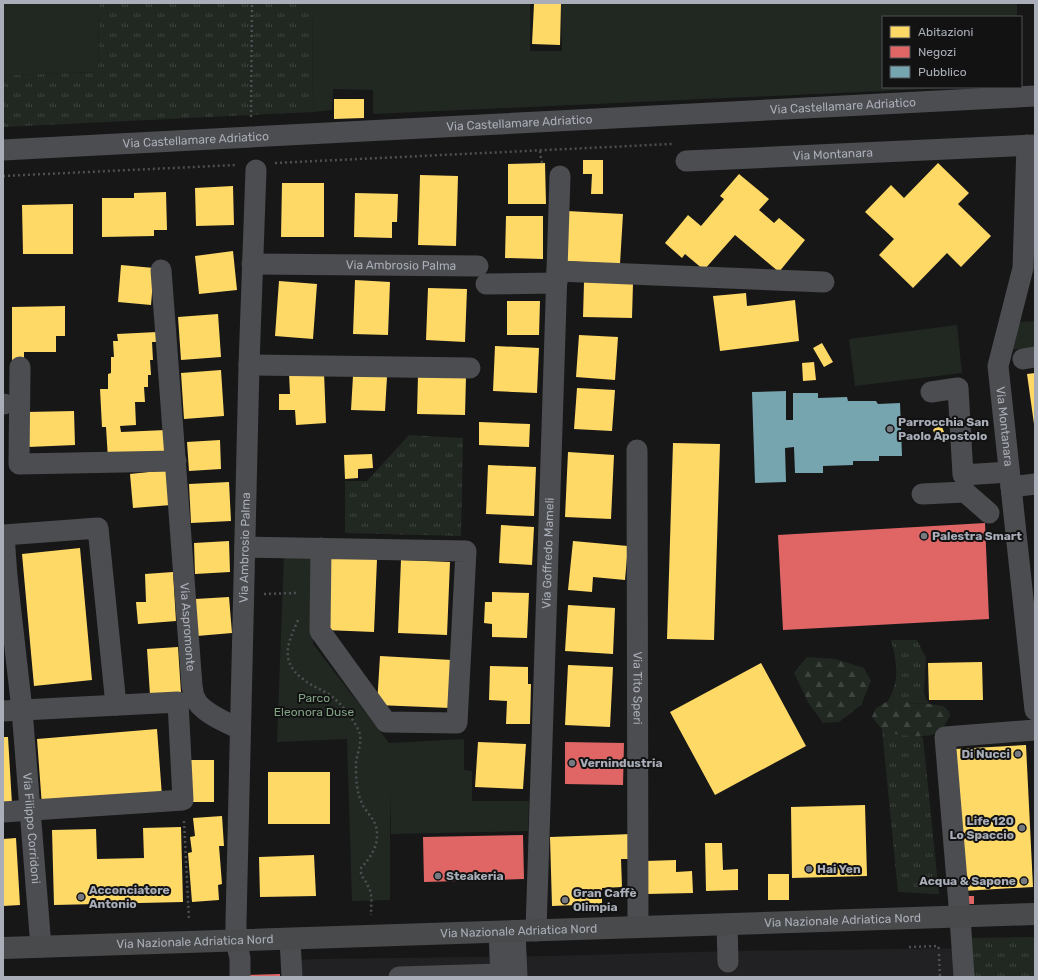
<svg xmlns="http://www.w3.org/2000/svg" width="1038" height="980" font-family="Rubik,sans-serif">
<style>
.built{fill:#212123}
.grass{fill:url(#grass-tufts)}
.forest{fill:url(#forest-firs)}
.green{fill:#212822}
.homes{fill:#ffd966}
.shops{fill:#e06666}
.public{fill:#76a5af}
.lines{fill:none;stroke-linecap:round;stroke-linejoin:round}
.path{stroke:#4d4f52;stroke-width:2.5;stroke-dasharray:2 3;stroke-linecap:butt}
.minor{stroke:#4c4d50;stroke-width:21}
.major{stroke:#494a4c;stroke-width:22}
.poi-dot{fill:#767980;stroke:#121213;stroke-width:1.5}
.labels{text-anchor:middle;stroke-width:4;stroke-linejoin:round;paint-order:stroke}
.street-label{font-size:12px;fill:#a9aeb8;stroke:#121213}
.poi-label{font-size:12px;font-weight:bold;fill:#a9aeb8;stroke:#121213;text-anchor:start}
.park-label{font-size:12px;fill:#81a183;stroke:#121213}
</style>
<defs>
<pattern id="grass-tufts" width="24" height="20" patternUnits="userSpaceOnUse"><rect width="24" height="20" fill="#212822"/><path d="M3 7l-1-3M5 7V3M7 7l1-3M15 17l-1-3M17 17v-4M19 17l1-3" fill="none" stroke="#3e4540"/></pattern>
<pattern id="forest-firs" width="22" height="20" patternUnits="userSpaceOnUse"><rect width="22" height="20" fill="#212822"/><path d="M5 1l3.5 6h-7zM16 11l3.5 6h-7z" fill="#3e4540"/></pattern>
</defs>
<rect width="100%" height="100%" fill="#171718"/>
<path class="built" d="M973 948V977H287L301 960 313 959 550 956 733 951Z"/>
<path class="grass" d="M99 3H312L313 112 3 127V75L98 72Z
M409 435 463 438 461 536 345 533V481H367Z
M891 640H917L926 658 924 692 926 699 930 704C916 704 902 701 888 701 900 680 897 663 891 640Z
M882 729 892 733 923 737 939 894 898 892Z
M1035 937V977H973L972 938Z"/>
<path class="forest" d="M807 657 835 659 864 668 871 681 861 705 839 722 823 723 809 704 794 673Z
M888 701H900L918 704H930L943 706 949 711 950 716C946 722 943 730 937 733 926 739 892 736 882 729 879 726 875 721 872 717L876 708Z"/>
<path class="green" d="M3 3H99L98 72 3 75Z
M312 3H530V51H562L561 3H1017V17H883V87H969L373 114V90L333 89 332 110 313 112Z
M1035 321V348L1009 350 1020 322Z
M957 325 962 373 855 386 849 339Z
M316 554 313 644 389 743 464 739V770L472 771V801H529L528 831 391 834 390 786V900L352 901 347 739 277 742 284 555Z"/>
<path class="homes" d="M534 4H561L560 45 532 44Z
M334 99H364V118L334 119Z
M583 160H603V194H591L592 174H583Z
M545 163 546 204H508V164Z
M938 163 969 193 958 204 991 236 961 267 947 253 913 288 879 255 894 239 865 212 891 185 904 198Z
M739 174 769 199 759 210 774 223 779 218 805 240 779 272 735 235 704 270 685 254 682 258 665 243 688 215 701 226 724 199 720 196Z
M420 175 458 176 456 246 418 245Z
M282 183H324V237H281Z
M233 186 234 225 196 226 195 188Z
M166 192 167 230H154V236L102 237V198H134V193Z
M355 193 398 194 397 222H392V238L354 237Z
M73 204V254H23L22 205Z
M567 211 623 214 620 264 564 261Z
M506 216H543V259L505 258Z
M233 251 237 290 199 294 195 256Z
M121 265 154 268 151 305 118 302Z
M355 280 390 282 388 335 353 334Z
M279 281 317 284 313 339 275 336Z
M584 282 633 283 632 318 583 317Z
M428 288 467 289 465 342 426 340Z
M746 293 747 306 795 300 799 341 720 351 713 296Z
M507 301H540L539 335H507Z
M65 306V336H56V352H24V361H12V307Z
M218 314 221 357 181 360 178 317Z
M157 332V342H152L153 360H150L151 375H148V387H144L145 402H135L136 425 120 426 121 432 166 430 167 456 108 459 106 427H102L100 389H108V374L111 373V357H114L113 341H118L117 334Z
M579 335 618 337 615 380 576 377Z
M822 343 833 362 824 367 813 348Z
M495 346 539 348 537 393 493 391Z
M814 362 816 380 803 381 802 363Z
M221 370 224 416 184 419 181 373Z
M324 372 326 423 296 425 295 410H279V394H290L289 373Z
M1035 373V424H1034L1027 374Z
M418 375 466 376 465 415 417 414Z
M353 376 387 377 385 411 351 410Z
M577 388 615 390 612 431 574 429Z
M74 411 75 445 28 447 27 412Z
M479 422 530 424 529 447 479 445Z
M937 426 942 427 944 432 940 436 935 435 933 430Z
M220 440 221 469 189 471 187 442Z
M673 443 720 444 714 640 667 639Z
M568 452 614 455 611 519 565 517Z
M372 454 373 468 358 469V478L345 479 344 455Z
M488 465 536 467 534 516 486 514Z
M168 470 171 505 133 508 130 474Z
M229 482 231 521 191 523 189 484Z
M501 525 534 527 532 565 499 563Z
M229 541 230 572 195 574 194 543Z
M573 541 628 546 625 580 593 577 592 592 568 590Z
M80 548 92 680 34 686 22 554Z
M328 558 377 559 374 632 325 630Z
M401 560 450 562 447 635 398 633Z
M173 572 176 621 138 624 136 602H146L145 574Z
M492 592 529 593 527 638 492 637V624L484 623 485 602H492Z
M229 597 232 633 197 636 195 599Z
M568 605 615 608 613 654 565 651Z
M178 647 181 693 150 695 147 649Z
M380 656 452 660 450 708 377 705Z
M982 662 983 700H929L928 663Z
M761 663 806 746 715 795 670 712Z
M568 665 613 667 610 727 565 725Z
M490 666 528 667V684H531L530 724H506L507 701 489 700Z
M157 729 162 796 42 806 37 739Z
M3 737H8L12 804H3Z
M478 742 526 744 523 789 475 787Z
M1026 745 1033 887 962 891 955 749Z
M187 760H214V802H187Z
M268 772H330V824H268Z
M865 805 867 876 792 878 791 807Z
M222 816 224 846H219L222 884 218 885 219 900 192 902 188 853 192 852 190 837 195 836 193 818Z
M181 827 183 902 54 905 52 830 96 829 97 859 144 858 143 828Z
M632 834V859H621L622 887 602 888V904L552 906 550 837Z
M16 838 20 905 3 906V839Z
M705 843H722L723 870 738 869V890L706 891Z
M314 855 316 896 260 897 259 857Z
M676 860V872L692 871 693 893 647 894 646 861Z
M768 874H789V900H768Z"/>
<path class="shops" d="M985 523 989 619 783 630 778 535Z
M565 742 624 743 623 785 565 784Z
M523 835 524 879 424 882 423 837Z
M963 896H974V904H963Z
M280 974V977H243V975Z"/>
<path class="public" d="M786 391V420H793V393H818V398L847 397 848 401H876L878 404 900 403 902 456H879V461H853V465L823 466V473H795L794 447 785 448 786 482 755 483 752 392Z"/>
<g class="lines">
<path class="path" d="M251 117 252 3
M540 151 541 159 542 162H544
M275 163 672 144
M3 176 236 165
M264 594 295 593H299
M298 620C288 643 279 661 303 679 311 686 321 689 330 695 341 703 350 715 357 727 364 739 358 750 356 762 356 770 356 779 357 786 358 793 360 798 362 804 367 813 377 821 377 833 378 847 370 858 361 868 360 878 365 878 368 886 373 894 371 906 371 915
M184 821 189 920
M909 947 938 946 939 949
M939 954 940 977"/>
<g class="minor">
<path id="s1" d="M1027 145 1023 268 998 366 1035 710"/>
<path id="s2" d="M3 150 251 137 1035 96"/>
<path id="s3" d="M686 161 1035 145"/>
<path id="s4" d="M252 264 478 266"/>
<path id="s5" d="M161 270 192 686C193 690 193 695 195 698 200 712 228 723 240 729"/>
<path d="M557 271 824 282"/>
<path d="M486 284 557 283"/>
<path d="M1023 359 1035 357"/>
<path d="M249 365 470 368"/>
<path d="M20 367 19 464 176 461"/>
<path d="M931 392 958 388 963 475 1009 472"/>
<path d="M3 404H4"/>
<path id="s6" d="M637 450 638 927"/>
<path d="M1011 487 1035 484"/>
<path d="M922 494 965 492 989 513"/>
<path d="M245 547 466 551 457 723 386 722 320 631 321 548"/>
<path id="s7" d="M3 575 7 577 22 710 41 947"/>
<path d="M7 577 4 535 98 528 116 705"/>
<path d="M3 711 178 702 183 800 3 812"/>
<path d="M727 924 728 962"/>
<path d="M515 931 517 977"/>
<path id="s8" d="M536 931 560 176"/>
<path d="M499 932 501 977"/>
<path d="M290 939 292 977"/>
<path id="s9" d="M240 977V958L236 941V922L249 365 256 170"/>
<path d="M399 977 501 974"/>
<path d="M964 977 960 917 945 737 1035 730"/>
</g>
<path class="major" id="s10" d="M3 948 1035 914"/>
</g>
<g class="poi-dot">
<circle cx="890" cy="429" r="4"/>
<circle cx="924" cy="536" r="4"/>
<circle cx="1018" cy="754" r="4"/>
<circle cx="572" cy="763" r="4"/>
<circle cx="1022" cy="828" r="4"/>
<circle cx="809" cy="869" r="4"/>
<circle cx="438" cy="876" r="4"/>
<circle cx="1024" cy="881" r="4"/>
<circle cx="81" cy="897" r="4"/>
<circle cx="565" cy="900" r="4"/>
</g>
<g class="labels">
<g class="street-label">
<text dy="4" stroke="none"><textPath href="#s2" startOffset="841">Via Castellamare Adriatico</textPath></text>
<text dy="4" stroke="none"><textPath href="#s2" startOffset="517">Via Castellamare Adriatico</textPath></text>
<text dy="4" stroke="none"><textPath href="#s2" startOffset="193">Via Castellamare Adriatico</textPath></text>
<text dy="4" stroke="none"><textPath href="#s3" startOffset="147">Via Montanara</textPath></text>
<text dy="4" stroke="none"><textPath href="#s4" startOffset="149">Via Ambrosio Palma</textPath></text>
<text dy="4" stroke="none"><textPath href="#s1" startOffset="285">Via Montanara</textPath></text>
<text dy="4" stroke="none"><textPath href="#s9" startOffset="430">Via Ambrosio Palma</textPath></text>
<text dy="4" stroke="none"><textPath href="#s8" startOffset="378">Via Goffredo Mameli</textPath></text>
<text dy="4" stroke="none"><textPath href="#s5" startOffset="358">Via Aspromonte</textPath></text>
<text dy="4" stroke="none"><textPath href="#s6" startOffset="238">Via Tito Speri</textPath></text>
<text dy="4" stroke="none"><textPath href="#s7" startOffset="257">Via Filippo Corridoni</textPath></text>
<text dy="4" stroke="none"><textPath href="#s10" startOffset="840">Via Nazionale Adriatica Nord</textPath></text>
<text dy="4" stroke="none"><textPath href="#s10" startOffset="516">Via Nazionale Adriatica Nord</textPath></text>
<text dy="4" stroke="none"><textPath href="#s10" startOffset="192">Via Nazionale Adriatica Nord</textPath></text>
</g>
<g class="poi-label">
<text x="898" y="426">Parrocchia San<tspan x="898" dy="14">Paolo Apostolo</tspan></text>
<text x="932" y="540">Palestra Smart</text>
<text x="1010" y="758" text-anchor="end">Di Nucci</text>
<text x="580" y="767">Vernindustria</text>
<text x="1014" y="825" text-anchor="end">Life 120<tspan x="1014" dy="14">Lo Spaccio</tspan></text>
<text x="817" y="873">Hai Yen</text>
<text x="446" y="880">Steakeria</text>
<text x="1016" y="885" text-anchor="end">Acqua &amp; Sapone</text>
<text x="89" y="894">Acconciatore<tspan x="89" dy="14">Antonio</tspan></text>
<text x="573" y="897">Gran Caffè<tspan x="573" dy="14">Olimpia</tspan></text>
</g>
<g class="park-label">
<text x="314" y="702">Parco<tspan x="314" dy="14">Eleonora Duse</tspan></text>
</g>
</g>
<rect width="1038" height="980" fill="none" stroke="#a9aeb8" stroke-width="8"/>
<rect x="882" y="16" width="140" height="72" fill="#121213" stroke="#4e5055"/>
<rect x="890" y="26" width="20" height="12" fill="#ffd966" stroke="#4e5055"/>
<text x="918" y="36" font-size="12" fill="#a9aeb8">Abitazioni</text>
<rect x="890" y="46" width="20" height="12" fill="#e06666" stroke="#4e5055"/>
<text x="918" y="56" font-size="12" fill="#a9aeb8">Negozi</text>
<rect x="890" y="66" width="20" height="12" fill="#76a5af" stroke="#4e5055"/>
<text x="918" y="76" font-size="12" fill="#a9aeb8">Pubblico</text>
</svg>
